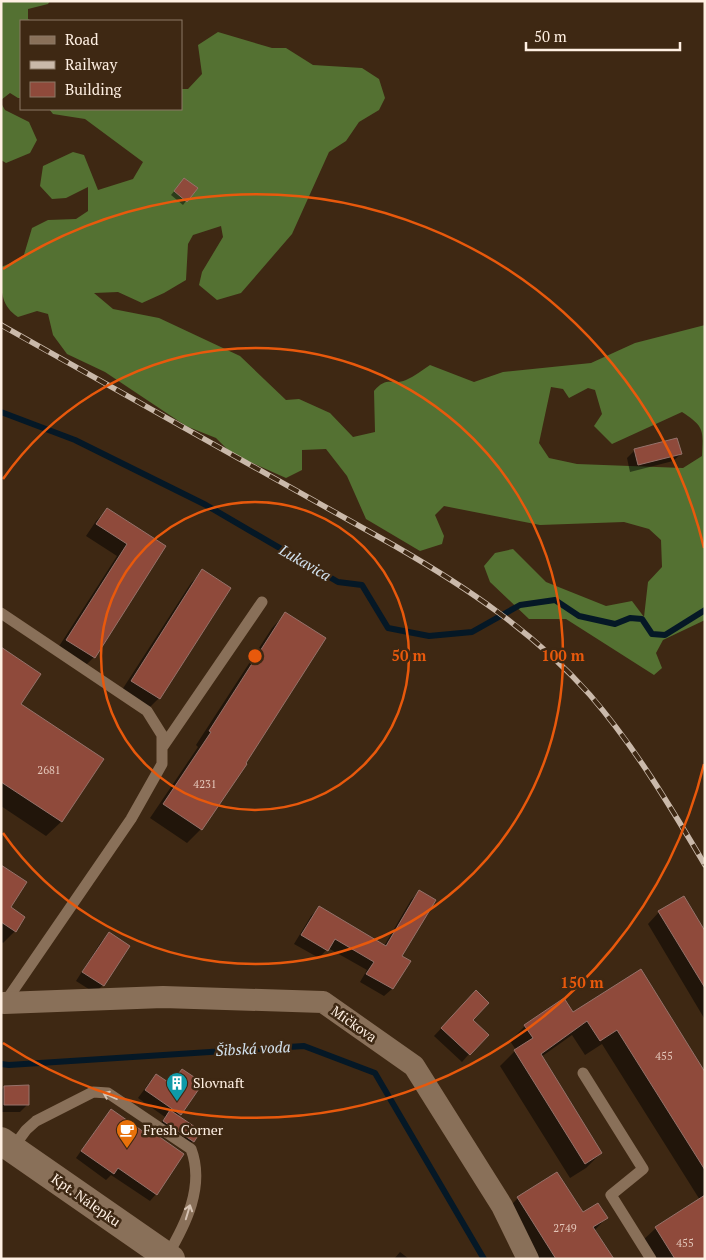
<svg xmlns="http://www.w3.org/2000/svg" width="706" height="1260" font-family="'PT Serif',serif">
<style>
.forest{fill:#547132;fill-rule:evenodd}
.shadow{fill:#0007}
.lines{fill:none;stroke-linecap:round;stroke-linejoin:round}
.stream{stroke:#051826;stroke-width:6}
.building{fill:#8f4a3b;stroke:#95726a}
.lane{stroke:#897059;stroke-width:11}
.street{stroke:#897059;stroke-width:22}
.secondary{stroke:#897059;stroke-width:28}
.rail-casing{stroke:#cab9aa;stroke-width:5.5}
.rail{stroke:#3e2813;stroke-width:4;stroke-dasharray:11;stroke-linecap:butt}
.oneway{stroke:#d6c3b3}
.ring{fill:none;stroke:#e8590c;stroke-width:2.5}
.labels{text-anchor:middle;stroke-width:5;stroke-linejoin:round;paint-order:stroke}
.number-label{font-size:11px;fill:#e3c6b9}
.street-label{font-size:14px;fill:#fff0e3;stroke:#3e2813}
.poi-label{font-size:14px;fill:#fff0e3;stroke:#3e2813;text-anchor:start}
.water-label{font-size:15px;font-style:italic;fill:#d3e3f0;stroke:#3e2813}
.centre{fill:#e8590c;stroke:#3e2813;stroke-width:2.5}
.ring-label{font-size:15px;text-anchor:middle;font-weight:bold;fill:#e8590c;stroke:#3e2813;stroke-width:5;stroke-linejoin:round;paint-order:stroke}
</style>
<rect width="100%" height="100%" fill="#3e2813"/>
<path class="forest" d="M1 1H50L48 4 28 9V19L32 21H21V98H18L10 93 1 100Z
M218 32 272 48H286L313 65 362 68 379 79 385 98 379 110 359 122 346 141 329 152 292 234 241 293 217 300 199 285 202 272 223 237 221 226 193 235 188 244 186 280 164 293 142 303 118 292 94 293 113 309 159 318 240 356 286 400 299 399 330 413 353 437 375 432 374 391C387 375 393 386 406 380 415 376 422 370 430 365L474 382 503 372 591 363 635 343 705 325V620L663 640 656 653 662 668 654 675 566 619H529L490 582 484 566 495 553 513 549 546 582 606 606 632 601 644 617 648 582 662 567 661 540 649 529 624 522 540 525 444 506 435 515 444 536 442 544 420 551 366 519 347 476 326 449 302 450V470L286 478 232 454 216 438 186 426 105 372 67 354 53 335 48 314 37 311 18 317C0 305 1 289 1 267L23 258 32 228 48 220 76 219 88 211V187L66 198 52 199 40 186 43 166 73 152 84 155 98 190 133 179 143 162 85 119 53 114 49 109H181V89H188L202 74 198 45ZM551 387 563 389 569 398 588 388 595 390 602 414 594 426 612 444 682 412C705 427 703 430 702 456L683 468 577 464 549 458 539 443Z
M1 103 5 110 29 122 37 140 30 153 6 163 1 160Z"/>
<path class="shadow" d="M181 183 186 201 183 205 171 195Z
M634 451 681 454 673 461 630 472 627 458Z
M107 510 164 546 94 657 83 668 56 651 117 556 86 536 96 521Z
M203 571 229 588 159 698 147 710 120 693 191 583Z
M285 614 201 829 187 843 150 818 198 747 196 745 272 628Z
M1 648 20 704 103 759 61 822 46 836 1 806Z
M1 867 15 931 3 943 1 941Z
M419 892 400 956 409 962 392 989 384 996 360 982 367 970 328 948 319 958 294 944 311 916 319 908 384 946 411 900Z
M659 912 705 934 704 1018 648 924Z
M109 934 128 947 103 985 95 993 76 981 101 942Z
M640 971 705 1074V1259H652L641 1242 656 1228 700 1200 602 1044 585 1055 572 1035 541 1057 601 1153 586 1168 570 1178 500 1066 516 1050 510 1041 525 1026 573 1014Z
M468 1000 472 1020 469 1054 462 1062 434 1036Z
M182 1070 180 1114 178 1116 193 1141 189 1145 160 1125 165 1117 138 1098 149 1083 156 1075 170 1085Z
M5 1087 28 1104 20 1112H1V1090Z
M111 1111 150 1138 183 1154 156 1194 150 1201 111 1175 106 1180 76 1158 105 1117Z
M556 1173 583 1214 606 1218 595 1230 612 1259H538L506 1210 518 1198Z
M400 1252 409 1259H394Z"/>
<g class="lines">
<path class="stream" d="M1 412 75 440 206 505 338 582 362 585 388 628 429 636 472 632 520 605 555 600 579 616 615 624 630 618 642 619 652 634 665 635 705 610
M1 1064 9 1065 304 1046 375 1073 484 1259"/>
</g>
<path class="building" d="M184 178 198 188 187 202 174 191Z
M677 438 682 454 638 465 634 449Z
M107 508 166 546 95 658 66 640 127 544 96 524Z
M202 569 231 588 160 699 131 681Z
M285 612 326 638 246 763 247 764 202 830 163 804 211 732 209 731Z
M1 647 41 674 21 704 104 759 62 822 1 782Z
M1 865 27 882 11 907 25 917 16 932 1 922Z
M419 890 436 900 402 956 411 961 393 989 366 974 374 962 335 939 328 951 301 935 319 906 386 946Z
M684 896 705 931V988L658 911Z
M109 932 130 946 104 986 82 972Z
M641 969 705 1072V1170L617 1030 600 1041 587 1021 541 1054 602 1153 585 1164 514 1050 533 1038 524 1025 564 998 573 1012Z
M476 990 489 1003 473 1020 489 1035 470 1055 441 1028Z
M182 1069 203 1083 181 1115 145 1090 156 1074 171 1084Z
M29 1085V1105H4V1086Z
M111 1109 151 1137 154 1133 184 1154 157 1195 118 1168 114 1174 81 1151Z
M170 1110 201 1131 194 1142 163 1121Z
M557 1172 583 1212 598 1203 608 1218 593 1227 614 1259H556L517 1197Z
M705 1195V1259H675L655 1227Z"/>
<g class="lines">
<path class="lane" d="M1 613 147 711 162 735V764L131 819 4 1004
M162 748 262 602
M583 1073 643 1169 611 1195 651 1259
M12 1149 26 1130 36 1121 93 1092 108 1093 191 1149C205 1186 186 1224 167 1256"/>
<path class="street" d="M4 1003 163 997 323 1002 414 1066 502 1206 528 1259"/>
<path class="secondary" d="M1 1141 171 1259"/>
<g class="rail-casing">
<path id="rail" d="M1 325 395 546C466 587 535 633 590 695 635 747 670 806 705 865"/>
</g>
<use href="#rail" class="rail"/>
</g>
<defs><path id="oneway-shaft" d="M-6 0H5M1.5-3L5.5 0L1.5 3" fill="none" stroke-width="1.6" stroke-linecap="round" stroke-linejoin="round" transform="scale(1.25)"/></defs>
<g class="oneway">
<use href="#oneway-shaft" transform="translate(110 1096) rotate(-156)"/>
<use href="#oneway-shaft" transform="translate(188 1212) rotate(-73)"/>
</g>
<g class="ring">
<circle cx="255" cy="656" r="154"/>
<path d="M3 479A308 308 0 1 1 3 833"/>
<path d="M704 764A462 462 0 0 1 3 1043M3 269A462 462 0 0 1 704 548"/>
</g>
<defs>
<g id="building-pin" transform="scale(1.125)"><path d="M0 17L-7.5 6A9.5 9.5 0 1 1 7.5 6Z" fill="#0f9aa8" stroke="#3e2813"/><path d="M-4-6H4V6H1V3H-1V6H-4ZM-2.5-4.3h1.7v1.8h-1.7ZM.8-4.3h1.7v1.8H.8ZM-2.5-1h1.7V.8h-1.7ZM.8-1h1.7V.8H.8Z" fill="#fff"/></g>
<g id="cafe-pin" transform="scale(1.125)"><path d="M0 17L-7.5 6A9.5 9.5 0 1 1 7.5 6Z" fill="#e8710a" stroke="#3e2813"/><path d="M-5.5-4.5H6V0H3Q3 3.5 0 3.5H-2.5Q-5.5 3.5-5.5 0ZM3-3.2v2h1.7v-2ZM-6 4.5H4V6H-6Z" fill="#fff"/></g>
</defs>
<g fill-rule="evenodd">
<use href="#building-pin" x="177" y="1083"/>
<use href="#cafe-pin" x="127" y="1130"/>
</g>
<g class="labels">
<g class="number-label">
<text x="49" y="774">2681</text>
<text x="205" y="788">4231</text>
<text x="664" y="1060">455</text>
<text x="565" y="1232">2749</text>
<text x="685" y="1247">455</text>
</g>
<g class="street-label">
<text transform="translate(354 1024) rotate(35)" y="5">Mičkova</text>
<text transform="translate(86 1200) rotate(35)" y="5">Kpt. Nálepku</text>
</g>
<g class="poi-label">
<text x="193" y="1088">Slovnaft</text>
<text x="143" y="1135">Fresh Corner</text>
</g>
<g class="water-label">
<text transform="translate(305 563) rotate(30)" y="5">Lukavica</text>
<text transform="translate(253 1049) rotate(-3)" y="5">Šibská voda</text>
</g>
</g>
<circle cx="255" cy="656" r="8" class="centre"/>
<g class="ring-label">
<text x="409" y="661">50 m</text>
<text x="563" y="661">100 m</text>
<text x="582" y="988">150 m</text>
</g>
<rect width="706" height="1260" fill="none" stroke="#fff0e3" stroke-width="5"/>
<rect x="20" y="20" width="162" height="90" fill="#3e2813" stroke="#8b7866"/>
<rect x="30" y="36" width="25" height="8" fill="#897059" stroke="#8b7866"/>
<text x="65" y="45" font-size="15" fill="#fff0e3">Road</text>
<rect x="30" y="61" width="25" height="8" fill="#cab9aa" stroke="#8b7866"/>
<text x="65" y="70" font-size="15" fill="#fff0e3">Railway</text>
<rect x="30" y="82" width="25" height="15" fill="#8f4a3b" stroke="#8b7866"/>
<text x="65" y="95" font-size="15" fill="#fff0e3">Building</text>
<path d="M526 42v8h154v-8" fill="none" stroke="#fff0e3" stroke-width="2.5"/>
<text x="534" y="42" font-size="15" fill="#fff0e3" stroke="#3e2813" stroke-width="4" paint-order="stroke">50 m</text>
</svg>
